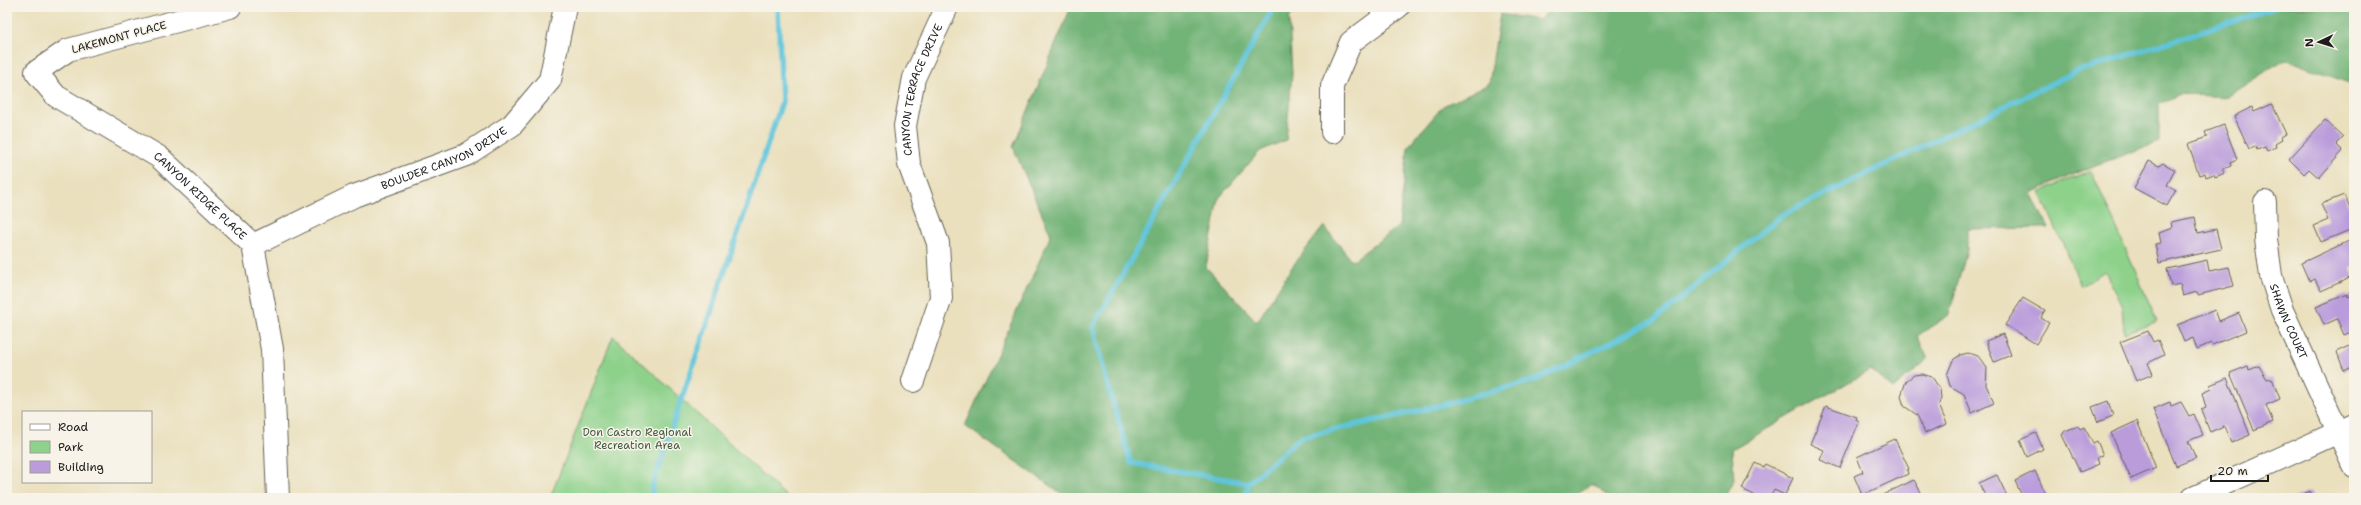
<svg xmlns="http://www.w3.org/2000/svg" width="2361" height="505" font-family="'Shantell Sans',sans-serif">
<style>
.green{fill:#8dd18b;stroke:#547654}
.forest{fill:#72b377;stroke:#47684a}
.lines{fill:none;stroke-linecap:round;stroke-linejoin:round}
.stream{stroke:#5ec5db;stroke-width:5.5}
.building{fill:#ba9cdb}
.minor-casing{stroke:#646155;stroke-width:24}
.minor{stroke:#fff;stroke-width:22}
.labels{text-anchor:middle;stroke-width:3;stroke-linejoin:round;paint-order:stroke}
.street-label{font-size:11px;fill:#1c1c1c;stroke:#f7f3e8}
.park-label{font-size:11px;fill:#445b43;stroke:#f7f3e8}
</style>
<rect width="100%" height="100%" fill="#f7f3e8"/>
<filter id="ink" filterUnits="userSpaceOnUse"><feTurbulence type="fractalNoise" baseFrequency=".025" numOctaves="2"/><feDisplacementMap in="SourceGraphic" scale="8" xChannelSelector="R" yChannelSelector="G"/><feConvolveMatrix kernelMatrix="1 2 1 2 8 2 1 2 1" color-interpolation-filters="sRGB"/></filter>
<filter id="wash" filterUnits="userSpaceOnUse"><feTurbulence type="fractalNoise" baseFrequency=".012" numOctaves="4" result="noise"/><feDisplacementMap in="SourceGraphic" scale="16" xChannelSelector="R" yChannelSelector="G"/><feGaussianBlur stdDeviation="0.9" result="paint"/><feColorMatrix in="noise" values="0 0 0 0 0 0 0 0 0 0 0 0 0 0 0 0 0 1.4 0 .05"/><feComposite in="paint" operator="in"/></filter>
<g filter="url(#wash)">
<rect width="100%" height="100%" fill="#eae0be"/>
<path class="green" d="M2091 170 2157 321 2124 333 2122 306 2105 271 2081 286 2040 192Z
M613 336 788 498H550Z"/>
<path class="forest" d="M1071 7H1295L1289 19 1292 74 1286 140 1260 151 1219 198 1206 267 1257 322 1292 267 1324 226 1352 261 1399 226 1408 147 1443 106 1489 84 1500 14 1539 20 1554 7H2354V85L2285 59 2226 97 2180 94 2159 104V142L2083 170 2031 193 2048 228 1967 229V250L1949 315 1917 336 1928 359 1893 389 1870 370 1732 449 1734 480 1724 498H1610L1592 484 1569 498H1068L965 426 1051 235 1013 147Z"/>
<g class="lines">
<path class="stream" d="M1248 483 1131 463 1106 379 1093 327 1274 7
M652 498V487L782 102 778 7
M1246 498 1248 483 1301 437 1426 409 1536 380 1655 320 1782 215 2073 73 2276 7"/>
</g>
<g id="blocks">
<path class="building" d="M2272 104 2286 134 2281 137 2282 140 2275 144 2276 147 2267 151 2265 147 2257 150 2255 146 2249 149 2234 116 2252 107 2254 112Z
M2325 120 2343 137 2336 144 2343 151 2319 178 2309 169 2304 174 2289 159Z
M2224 125 2237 159 2230 162 2231 166 2223 169 2225 173 2215 177 2214 174 2206 177 2205 173 2199 175 2188 144 2207 137 2205 132Z
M2149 161 2159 166 2163 163 2175 170 2167 185 2176 190 2167 206 2134 188Z
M2344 195 2352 213 2354 212 2352 229 2321 242 2314 226 2328 220 2321 204Z
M2195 217 2198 233 2216 229 2221 249 2159 263 2155 244 2161 243 2159 233 2172 228 2171 222Z
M2349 241 2354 252V265L2350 267 2354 276 2321 291 2315 279 2309 281 2301 263Z
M2207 260 2209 271 2229 267 2234 286 2198 295 2197 292 2183 296 2180 284 2171 286 2167 269Z
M2347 294 2348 297 2354 294V331L2344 335 2337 319 2324 325 2316 307Z
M2023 298 2045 311 2041 318 2049 323 2036 344 2005 325Z
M2215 310 2219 321 2239 313 2246 331 2212 345 2211 343 2197 349 2193 338 2184 342 2177 325Z
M2148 331 2153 342 2158 340 2164 355 2148 363 2153 374 2136 381 2120 342Z
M2003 334 2011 355 1994 362 1986 341Z
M2354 344V377L2350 368 2344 371 2337 352Z
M1968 353 1978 356 1987 368 1986 385 1994 403 1972 413 1964 394 1950 386 1947 375 1953 360 1960 355Z
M2248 366 2249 370 2259 366 2267 379 2272 378 2280 399 2266 405 2273 422 2254 430 2230 373Z
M1922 374 1932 377 1940 389 1941 398 1939 405 1947 424 1925 433 1917 415 1904 406 1901 396 1906 381 1914 375Z
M2227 378 2250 435 2231 443 2224 426 2210 432 2201 410 2206 408 2202 393 2211 389 2210 385Z
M2108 401 2113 416 2098 422 2092 407Z
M2170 402 2171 406 2181 402 2189 416 2194 414 2203 435 2188 441 2196 458 2176 466 2153 409Z
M1826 406 1857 417 1856 420 1859 422 1840 468 1820 460 1824 450 1810 444Z
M2137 421 2156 468 2131 479 2111 433Z
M2078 426 2080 429 2084 427 2093 443 2097 441 2103 455 2097 458 2099 464 2080 472 2062 435 2065 431Z
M2036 433 2043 449 2027 457 2020 440Z
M1895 439 1909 469 1907 470 1908 474 1862 495 1854 476 1863 472 1857 457Z
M1755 463 1763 467 1765 464 1793 478 1785 495 1774 490 1770 498H1752L1754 495 1742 489Z
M2035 471 2043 488 2049 498H2023L2015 481Z
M1997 475 2008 498H1986L1979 483Z
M1914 480 1924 498H1876Z
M2310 491 2313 498H2294Z"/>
</g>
</g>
<g filter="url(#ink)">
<use href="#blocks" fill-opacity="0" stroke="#646155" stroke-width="1"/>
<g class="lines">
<g class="minor-casing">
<g id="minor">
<path id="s1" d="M230 7 68 50 36 72 56 96 159 157 253 245 272 349 278 498"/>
<path d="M1332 132V86L1351 42 1398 7"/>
<path id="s2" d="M2265 202 2266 239 2271 276 2282 310 2354 466"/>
<path id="s3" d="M253 245 354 196 466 155 512 125 550 80 565 7"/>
<path id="s4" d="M913 381 941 298 938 243 909 164 905 126 914 78 947 7"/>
<path d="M2193 498 2354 425"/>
</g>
</g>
<use href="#minor" class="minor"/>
</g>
</g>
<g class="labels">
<g class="street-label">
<text transform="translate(119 37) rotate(-15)" y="4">LAKEMONT PLACE</text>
<text dy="4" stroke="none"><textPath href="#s4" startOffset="304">CANYON TERRACE DRIVE</textPath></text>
<text dy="4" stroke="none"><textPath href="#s3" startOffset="210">BOULDER CANYON DRIVE</textPath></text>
<text dy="4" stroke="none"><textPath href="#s1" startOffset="414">CANYON RIDGE PLACE</textPath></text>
<text dy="4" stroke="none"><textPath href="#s2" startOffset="123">SHAWN COURT</textPath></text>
</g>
<g class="park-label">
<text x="637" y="436">Don Castro Regional<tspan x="637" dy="13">Recreation Area</tspan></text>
</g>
</g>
<rect width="2361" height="505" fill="none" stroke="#f7f3e8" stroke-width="24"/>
<rect x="22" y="411" width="130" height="72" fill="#f7f3e8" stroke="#9f9d96"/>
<rect x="30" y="424" width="20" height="6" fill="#ffffff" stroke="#9f9d96"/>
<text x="58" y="431" font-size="12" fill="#1c1c1c">Road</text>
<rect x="30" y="441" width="20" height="12" fill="#8dd18b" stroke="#9f9d96"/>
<text x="58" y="451" font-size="12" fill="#1c1c1c">Park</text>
<rect x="30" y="461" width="20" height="12" fill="#ba9cdb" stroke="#9f9d96"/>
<text x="58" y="471" font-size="12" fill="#1c1c1c">Building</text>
<g transform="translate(2319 42) rotate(266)" stroke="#f7f3e8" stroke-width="3" paint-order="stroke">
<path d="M0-3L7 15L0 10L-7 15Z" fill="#1c1c1c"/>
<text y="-6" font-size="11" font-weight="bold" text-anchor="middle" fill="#1c1c1c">N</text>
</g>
<path d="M2211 475v6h57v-6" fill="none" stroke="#1c1c1c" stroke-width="2"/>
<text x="2217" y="475" font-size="12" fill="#1c1c1c" stroke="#f7f3e8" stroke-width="3" paint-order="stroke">20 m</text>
</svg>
